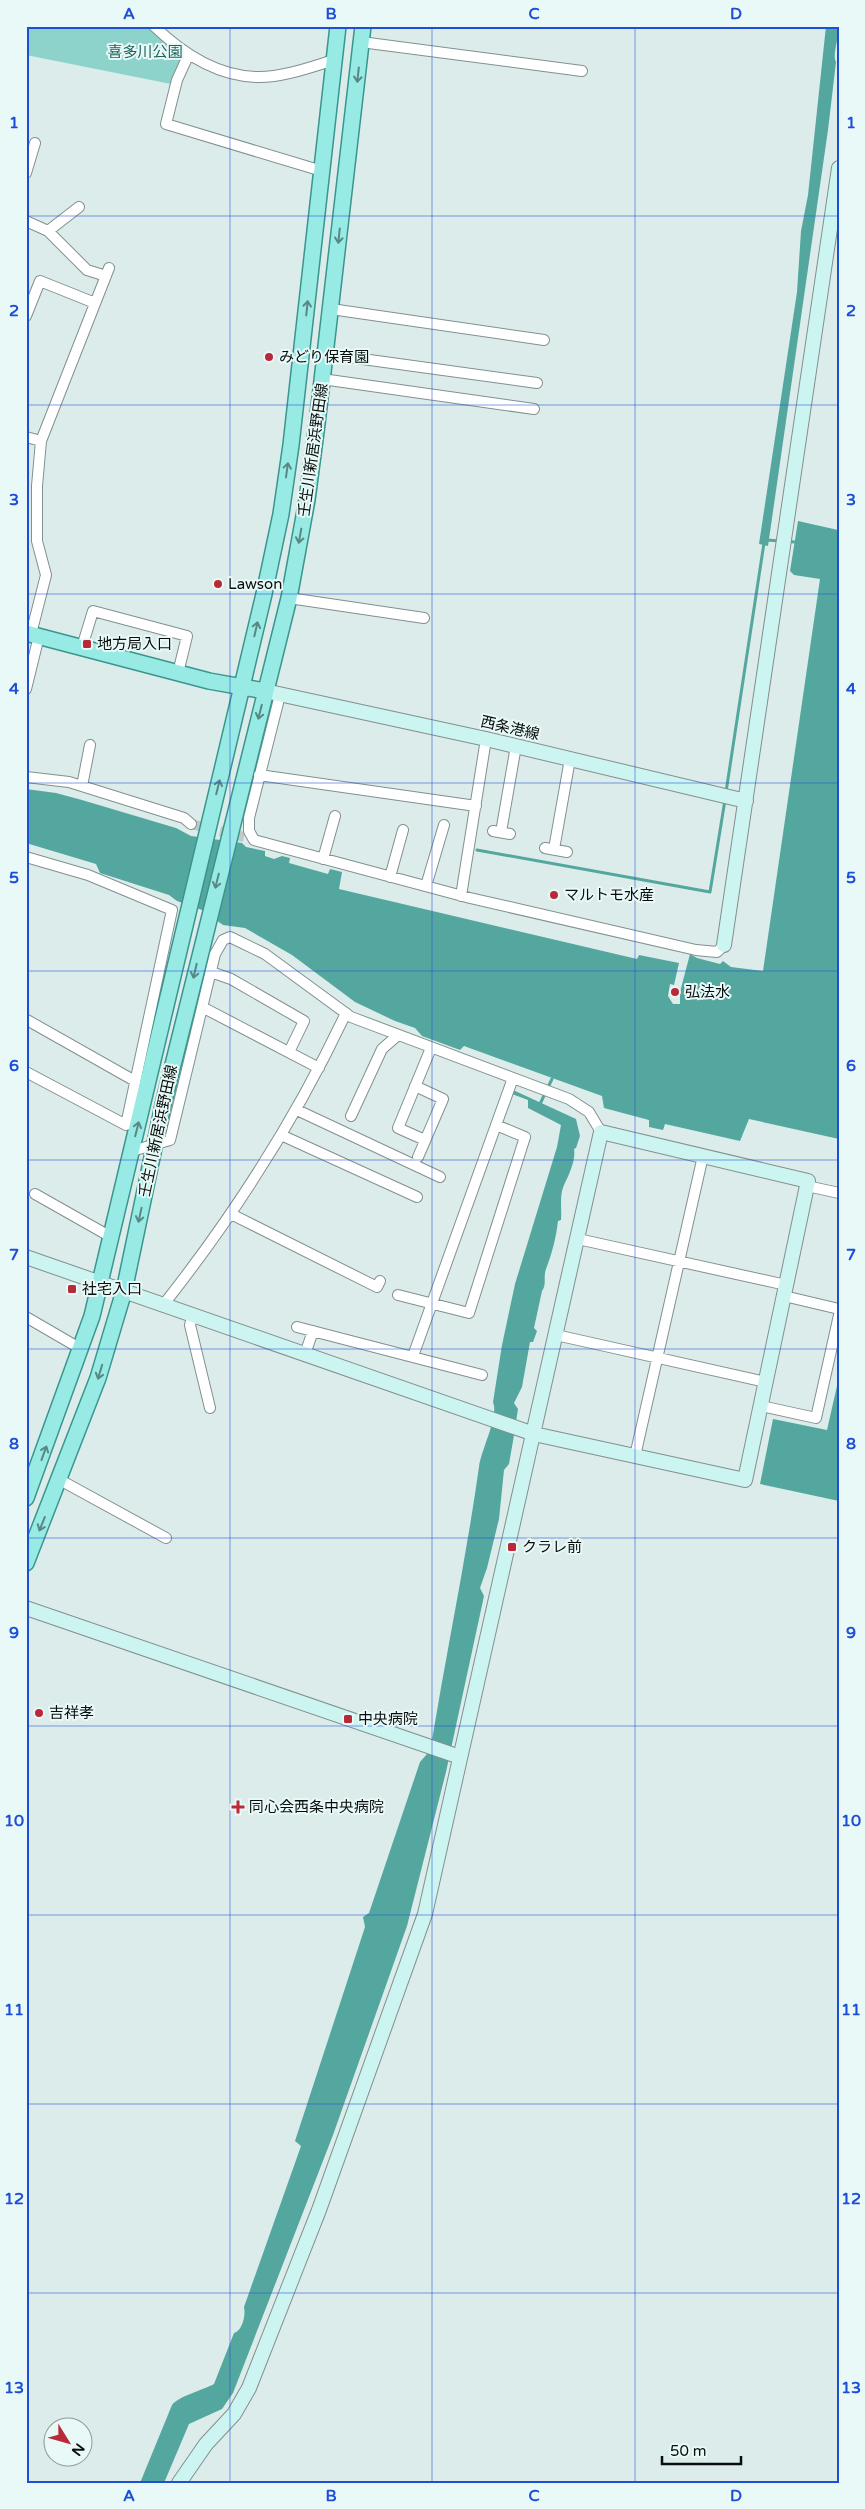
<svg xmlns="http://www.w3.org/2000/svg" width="865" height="2509" font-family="'Varela Round','Noto Sans JP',sans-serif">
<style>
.green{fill:#8dd3cc}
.water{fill:#54a79f}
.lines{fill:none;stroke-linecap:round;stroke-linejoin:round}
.stream{stroke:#54a79f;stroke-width:3}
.street-tunnel{stroke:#bccbc9;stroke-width:10;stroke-dasharray:10 5;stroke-linecap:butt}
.street-casing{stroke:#82908f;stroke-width:12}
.secondary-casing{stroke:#82908f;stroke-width:16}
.primary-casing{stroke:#3a958e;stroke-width:18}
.street{stroke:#fff;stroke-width:10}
.secondary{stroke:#ccf5f2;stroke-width:14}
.primary{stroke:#98ebe5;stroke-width:15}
.oneway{stroke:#588884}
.grid{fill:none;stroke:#1d4ed8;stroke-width:1;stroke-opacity:0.55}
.poi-dot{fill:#ba2938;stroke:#e9f9f7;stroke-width:2}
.labels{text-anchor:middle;stroke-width:4;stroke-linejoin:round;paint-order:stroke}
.park-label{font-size:15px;fill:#1e625c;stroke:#e9f9f7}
.poi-label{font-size:15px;fill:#090e0d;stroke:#e9f9f7;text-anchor:start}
.street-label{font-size:15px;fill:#090e0d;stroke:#e9f9f7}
.neatline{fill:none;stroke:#1d4ed8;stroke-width:2}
.grid-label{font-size:16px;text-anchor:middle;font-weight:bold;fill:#1d4ed8}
</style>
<rect width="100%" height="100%" fill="#dcecea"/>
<path class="green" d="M34 26H154L188 56 176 85 26 55V29Z"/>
<path class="water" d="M826 26H839C839 38 832 55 836 62L828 130 768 546 759 544 797 292 801 231 808 195Z
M798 521 838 530 839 1139 749 1119 740 1141 665 1124 663 1130 649 1127V1120L604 1108 602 1096 464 1046 460 1050 422 1036 415 1028 395 1021 355 1002 292 955 245 928 223 925 202 910 177 901 169 895 100 873 96 864 26 843V789L56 793 82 800 176 828 191 836 242 843 246 847 265 851V856L274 859 282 856 290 858 289 863 328 874 330 869 342 872 339 889 637 959 639 955 679 963 674 985 670 984 668 996 673 1004H680V992L690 954 697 958 720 964 723 961 731 967 763 971 820 579 794 575 790 571Z
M513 1090 576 1119 580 1136 576 1148 574 1149C576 1160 569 1175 564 1185 559 1196 562 1209 561 1220L558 1221C556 1238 552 1253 546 1269 543 1277 547 1284 542 1291L534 1328 537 1331 533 1342H530L522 1387 514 1403 518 1409 513 1441 509 1464 504 1470 499 1519 487 1568 480 1588 484 1596 446 1772 407 1926 333 2135 233 2393 222 2409 189 2424 164 2483H140L172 2405C179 2396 203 2390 214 2384L234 2333C242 2331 246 2316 244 2307L301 2146 295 2141 365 1927 363 1917 369 1913 420 1762 427 1754 432 1740C447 1649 466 1559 479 1467 481 1450 499 1417 493 1402L502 1345 515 1284 557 1147 561 1125 528 1108V1100L512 1094Z
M839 1377V1501L760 1484 773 1419 827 1430Z"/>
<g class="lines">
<path class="stream" d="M767 540 780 541
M787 541 794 542
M726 792 764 543
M477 850 710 892 725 800
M540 1104 552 1079"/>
<path class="street-tunnel" d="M191 824 244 837"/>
<g class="street-casing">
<path id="street" d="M154 26C182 53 219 77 259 77 284 77 311 67 334 60
M361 42 582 71
M188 56 177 80 166 124 322 171
M26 173 35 143
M26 221 48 231 87 270 106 276
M48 231 79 207
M331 309 544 340
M26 316 40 281 95 303
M326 354 537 383
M322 379 534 409
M26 437 41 441
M289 598 424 618
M31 634 46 575 37 541V486L41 441 109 268
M82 647 93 611 187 636 178 673
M26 689 39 636
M280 695 249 818V831L254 840 470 898 696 950 717 952 724 945
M259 775 476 806
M26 777 69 782 184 818 191 824
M82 786 90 745
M493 831 510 834
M501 832 516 746
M545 848 567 852
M554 849 570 759
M26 857 88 875 172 910 126 1125 26 1072
M323 859 335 816
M390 877 403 830
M426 886 444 825
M461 896 486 739
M211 972 231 979 304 1021 289 1052
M202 1007 319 1068
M27 1020 135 1081
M415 1086 443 1099 418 1157
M297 1110 440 1177
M351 1116 382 1049 397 1036
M281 1135 417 1197
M425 1140 398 1128 431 1048
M132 1151 170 1140 215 954 223 940 230 937 265 954 351 1017 569 1099 589 1112 601 1132
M807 1186 839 1193
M35 1194 111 1237
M231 1214 377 1287 380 1281
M578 1239 786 1285
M398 1295 469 1313 525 1137 496 1125
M784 1296 839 1309
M164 1304C235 1214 297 1117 346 1013
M193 1314 190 1325 210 1408
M26 1317 81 1349
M297 1327 482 1375
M556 1335 766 1382
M305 1354 313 1331
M413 1356 513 1078
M761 1406 816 1418 839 1315
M635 1456 703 1156
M60 1480 166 1538"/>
</g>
<g class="secondary-casing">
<path id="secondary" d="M265 691 486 739 746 801
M724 945 839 168
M26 1257 534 1434 745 1480 808 1181 601 1132 425 1914 319 2210 249 2388 234 2414 206 2444 179 2483
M26 1608 460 1757"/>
</g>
<g class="primary-casing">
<path id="primary" d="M26 633 209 681 265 691
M26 1498 92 1316 264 594 281 514 291 445 338 26
M26 1563 98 1378 124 1291 163 1105 289 598 307 500 317 424 363 26"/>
</g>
<use href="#street" class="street"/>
<use href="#secondary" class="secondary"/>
<use href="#primary" class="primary"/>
</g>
<defs><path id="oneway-shaft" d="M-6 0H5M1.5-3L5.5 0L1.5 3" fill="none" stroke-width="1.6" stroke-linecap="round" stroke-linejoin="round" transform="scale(1.25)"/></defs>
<g class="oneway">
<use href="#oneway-shaft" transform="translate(358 75) rotate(96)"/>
<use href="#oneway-shaft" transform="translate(339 236) rotate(96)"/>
<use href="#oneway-shaft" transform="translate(307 308) rotate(-84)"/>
<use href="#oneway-shaft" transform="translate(287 470) rotate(-82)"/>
<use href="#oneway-shaft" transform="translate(300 536) rotate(100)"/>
<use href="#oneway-shaft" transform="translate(256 629) rotate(-77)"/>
<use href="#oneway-shaft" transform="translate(260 712) rotate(104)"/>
<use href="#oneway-shaft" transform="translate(218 787) rotate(-76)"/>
<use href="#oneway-shaft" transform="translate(217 881) rotate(104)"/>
<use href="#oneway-shaft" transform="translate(195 971) rotate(103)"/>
<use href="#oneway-shaft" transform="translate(137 1129) rotate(-76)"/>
<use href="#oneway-shaft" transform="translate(140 1215) rotate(102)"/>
<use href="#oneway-shaft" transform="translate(100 1372) rotate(107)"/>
<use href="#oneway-shaft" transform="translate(44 1453) rotate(-70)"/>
<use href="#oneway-shaft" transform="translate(42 1524) rotate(112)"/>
</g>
<path class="grid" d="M230 26V2483M432 26V2483M635 26V2483M26 216H839M26 405H839M26 594H839M26 783H839M26 971H839M26 1160H839M26 1349H839M26 1538H839M26 1726H839M26 1915H839M26 2104H839M26 2293H839"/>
<g class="poi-dot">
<circle cx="269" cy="357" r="5"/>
<circle cx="218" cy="584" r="5"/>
<rect x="82" y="639" width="10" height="10" rx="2.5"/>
<circle cx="554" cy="895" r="5"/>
<circle cx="675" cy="992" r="5"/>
<rect x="67" y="1284" width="10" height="10" rx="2.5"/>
<rect x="507" y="1542" width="10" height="10" rx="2.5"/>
<circle cx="39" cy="1713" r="5"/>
<rect x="343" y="1714" width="10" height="10" rx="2.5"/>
<path d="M235.5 1799.5h5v5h5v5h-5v5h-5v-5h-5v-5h5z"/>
</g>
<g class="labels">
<g class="park-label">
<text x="145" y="57">喜多川公園</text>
</g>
<g class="poi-label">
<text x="279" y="362">みどり保育園</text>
<text x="228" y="589">Lawson</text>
<text x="97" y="649">地方局入口</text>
<text x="564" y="900">マルトモ水産</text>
<text x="685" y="997">弘法水</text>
<text x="82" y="1294">社宅入口</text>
<text x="522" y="1552">クラレ前</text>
<text x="49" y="1718">吉祥孝</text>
<text x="358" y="1724">中央病院</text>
<text x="249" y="1812">同心会西条中央病院</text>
</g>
<g class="street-label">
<text transform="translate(313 450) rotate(-82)" y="5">壬生川新居浜野田線</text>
<text transform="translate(510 728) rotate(13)" y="5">西条港線</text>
<text transform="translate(158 1131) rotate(-78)" y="5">壬生川新居浜野田線</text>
</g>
</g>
<rect width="865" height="2509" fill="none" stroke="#e9f9f7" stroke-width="55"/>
<g transform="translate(68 2442) rotate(127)"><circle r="24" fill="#e9f9f7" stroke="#8f9b99"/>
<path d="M0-4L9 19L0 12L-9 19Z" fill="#ba2938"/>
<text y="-8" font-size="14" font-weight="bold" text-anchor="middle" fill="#090e0d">N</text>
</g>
<path d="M662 2456v8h79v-8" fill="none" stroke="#090e0d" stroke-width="2.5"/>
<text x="670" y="2456" font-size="15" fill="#090e0d" stroke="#e9f9f7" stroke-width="4" paint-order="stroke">50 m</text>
<rect x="28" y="28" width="810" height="2454" class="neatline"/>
<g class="grid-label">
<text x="129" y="19">A</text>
<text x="331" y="19">B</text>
<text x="534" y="19">C</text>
<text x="736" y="19">D</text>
<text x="14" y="128">1</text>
<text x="851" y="128">1</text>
<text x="14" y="316">2</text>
<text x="851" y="316">2</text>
<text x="14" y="505">3</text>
<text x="851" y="505">3</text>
<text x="14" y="694">4</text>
<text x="851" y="694">4</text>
<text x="14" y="883">5</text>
<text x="851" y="883">5</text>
<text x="14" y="1071">6</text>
<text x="851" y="1071">6</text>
<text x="14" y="1260">7</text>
<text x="851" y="1260">7</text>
<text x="14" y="1449">8</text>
<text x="851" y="1449">8</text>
<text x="14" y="1638">9</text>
<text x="851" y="1638">9</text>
<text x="14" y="1826">10</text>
<text x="851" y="1826">10</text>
<text x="14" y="2015">11</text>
<text x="851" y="2015">11</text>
<text x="14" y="2204">12</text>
<text x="851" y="2204">12</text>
<text x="14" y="2393">13</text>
<text x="851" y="2393">13</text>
<text x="129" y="2501">A</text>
<text x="331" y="2501">B</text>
<text x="534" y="2501">C</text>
<text x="736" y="2501">D</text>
</g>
</svg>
